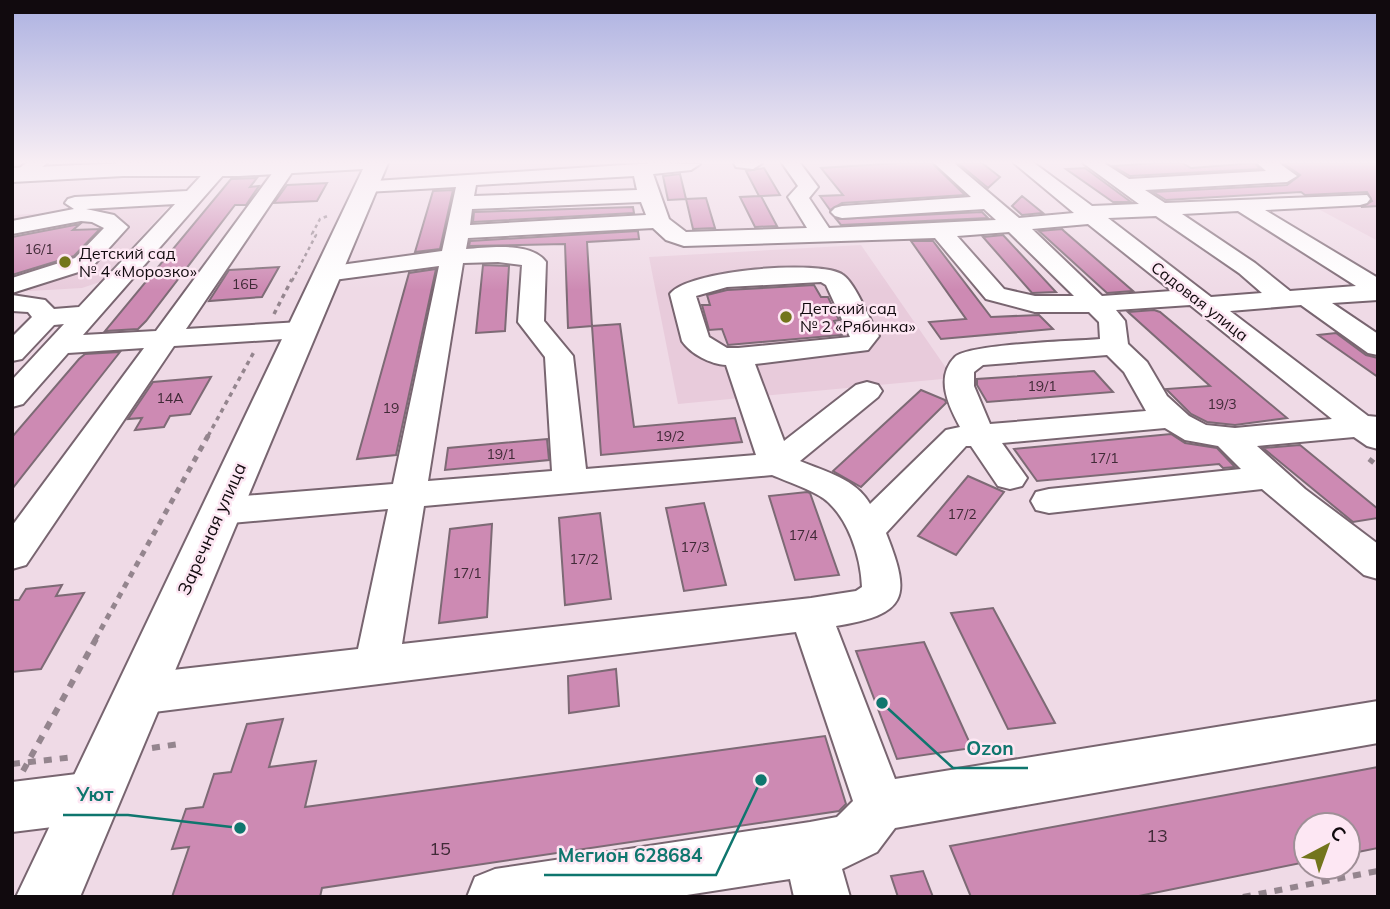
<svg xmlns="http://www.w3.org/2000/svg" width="1390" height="909" font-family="Mulish,sans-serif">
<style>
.built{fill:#e8cbdb}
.building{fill:#cd8ab3;stroke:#7d6a75;stroke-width:2}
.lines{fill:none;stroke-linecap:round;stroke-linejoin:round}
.minor-casing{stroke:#786570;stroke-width:4}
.major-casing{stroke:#786570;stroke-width:4}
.path-far3{stroke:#94858e;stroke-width:2.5;stroke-dasharray:3.5 3.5;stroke-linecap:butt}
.path-far2{stroke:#94858e;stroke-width:3.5;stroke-dasharray:4.5 4.5;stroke-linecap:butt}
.path-far1{stroke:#94858e;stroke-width:5;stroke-dasharray:6 6;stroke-linecap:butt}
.path{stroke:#94858e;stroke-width:6;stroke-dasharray:8 8;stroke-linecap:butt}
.minor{fill:#fff;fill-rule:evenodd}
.major{fill:#fff;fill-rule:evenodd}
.poi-dot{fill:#73751c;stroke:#fde7f3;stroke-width:2.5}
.labels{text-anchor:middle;stroke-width:5;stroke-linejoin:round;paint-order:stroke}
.number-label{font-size:14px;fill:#402a37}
.far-poi-label{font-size:16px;fill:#110a0e;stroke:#fde7f3;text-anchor:start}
.far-street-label{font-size:16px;fill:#110a0e;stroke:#fde7f3}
.street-label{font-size:18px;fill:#110a0e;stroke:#fde7f3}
.near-number-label{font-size:18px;fill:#402a37}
.leader{fill:none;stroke:#0f766e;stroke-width:2.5}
.callout-dot{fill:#0f766e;stroke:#fde7f3;stroke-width:2.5}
.callout-label{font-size:19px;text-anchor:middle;font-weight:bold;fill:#0f766e;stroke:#fde7f3;stroke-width:5;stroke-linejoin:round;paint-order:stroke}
</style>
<rect width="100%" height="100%" fill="#efdae6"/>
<path class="built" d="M1378 187V241L1296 197 1313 194Z
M169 206 100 282 82 288 12 292V215Z
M861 245 953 378 678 404 649 257Z"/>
<path class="building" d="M900 163H932L965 195 842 203 830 210 820 196 843 195 821 168Z
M958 163H982L1000 177 988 188Z
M1156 163H1182L1191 168 1255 163 1260 169 1130 176 1113 166Z
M1283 163H1378V206L1361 207 1372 201 1367 192 1305 195 1301 192 1166 200 1153 192 1287 185 1300 175Z
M764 168 780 195 761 196 777 226 755 227 740 197 759 196 746 171Z
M1085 168 1131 202H1113L1066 169Z
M680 174 686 199 668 200 663 176Z
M257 178 250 187 259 186 246 205H235L146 321 138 329 105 331 231 179Z
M327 183 317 201 274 203 287 185Z
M453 190 440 249 415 252 433 191Z
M1022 196 1043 213 1022 215 1012 206Z
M706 198 715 228 693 229 686 199Z
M633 207 634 213 473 222 474 212Z
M982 212 988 218 841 225 836 219Z
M80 224 73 230 100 229 74 256 12 275V237Z
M1062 229 1064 231 1133 291 1107 293 1039 231Z
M638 231 639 239 587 242 592 326 568 328 565 244 469 246 470 241Z
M1003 235 1056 292 1032 293 983 237Z
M911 241H933L991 317 1039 315 1053 329 941 339 929 322 966 319Z
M483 265 509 266 505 331 476 333Z
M279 267 262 297 209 301 229 270Z
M436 269 396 455 357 459 409 273Z
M814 285 821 297H828L839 320 834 321 842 335 728 345 722 329 709 330 702 305H710L707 295 727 290Z
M1154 310 1160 312 1287 418 1235 425 1207 422 1191 414 1166 389 1210 386 1128 312Z
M620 324 634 427 735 418 742 442 601 455 592 326Z
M1336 333 1366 355 1378 358V377L1318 335Z
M120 352 12 489V437L79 359 85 354Z
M1094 371 1113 392 987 402 977 385V379Z
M211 377 190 414 170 416 164 427 135 430 142 418 128 419 153 382Z
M921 390 945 400 946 403 861 487 833 471Z
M1171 434 1185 443 1217 448 1235 467 1223 468 1219 464 1037 481 1014 449Z
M547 439 549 460 445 470 448 448Z
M1300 445 1378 509V518L1353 522 1263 448Z
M968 476 1004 492 956 555 918 536Z
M807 492 810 493 839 575 795 580 769 496Z
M704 503 726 585 684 591 666 508Z
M600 513 611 599 565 605 559 518Z
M492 524 487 617 439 623 450 529Z
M62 585 56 596 84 593 41 669 12 672V600H19L26 589Z
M993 608 1055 723 1008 729 951 613Z
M924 642 972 748 897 759 856 651Z
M616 669 619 706 569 713 568 676Z
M283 719 269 767 316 761 305 807 825 736 846 804 839 811 322 888 320 897H172L189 847 172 849 186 809 203 807 214 774 231 772 247 724Z
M1378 767V848L1348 854V825H1306V862L1134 897H971L950 846Z
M923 871 933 897H898L891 876Z"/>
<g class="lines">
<g class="minor-casing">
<path id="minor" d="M26 163H47L29 178H15L12 174Z
M218 163 227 169 225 173 83 335 156 331 279 164H293L295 168 186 329 300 322 310 324 313 330 310 336 300 338 174 346 26 565 12 569V526L144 348 68 353 23 404 12 407V380L64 324 54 325 22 359 12 361V337L32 317 28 312 12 311V295L45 300 54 309 79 307 175 204 86 209 114 215 128 227 91 268 12 293V278L75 258 104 228 92 222 81 221 12 234V221L74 209 65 203 68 199 75 197 187 191 211 165Z
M655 163 700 164 691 170 653 174 669 219 686 232 807 228 788 197 798 186 782 163H800L818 187 809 198 829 228 996 220 984 209 842 218 835 216 831 212 835 208 842 206 971 197 934 163H954L1019 218 1074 213 1014 163H1034L1092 206 1139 204 1083 163H1104L1129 179 1266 171 1257 163H1279L1297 176 1287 182 1145 190 1165 203 1367 195 1370 199 1367 203 1360 205 1265 210 1378 278V300L1332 303 1378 334V355L1368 353 1301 305 1230 311 1368 416 1378 417V449L1367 446 1354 437 1257 446 1305 489 1378 544V579L1364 575 1262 489 1049 513 1036 510 1031 501 1036 492 1049 489 1241 469 1218 446 1185 440 1165 428 1002 443 1027 478 1022 486 1010 489 998 486 971 446H966L886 533C912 598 907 614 836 626L895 779 1378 701V743L895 828 877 852 842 869 850 897H794L790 879 674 897H467L475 877 495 869 810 822 837 817 853 801 796 632 138 714 122 708 115 694 122 680 138 674 358 649 388 509 220 524 207 520 202 511 207 502 220 498 393 484 439 266 326 281 317 279 314 274 317 269 326 267 442 251 456 187 366 192 359 190 356 186 359 182ZM634 176 637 190 474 196 476 185ZM641 202 646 215 470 225 472 209ZM1238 211 1356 286 1290 291 1255 263 1182 214ZM1156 216 1239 273 1262 293 1211 297 1108 218ZM1088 224 1172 291 1102 296 1032 229ZM653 228 666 240 684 246 935 238 986 299 1035 312H1089L1099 322 1100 339C1076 341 968 344 955 357 935 377 948 405 960 427L946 430 870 504C856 479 826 472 800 461L878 397 882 391 878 385 867 382 856 385 784 441 755 364 868 350 879 336C870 321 856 284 843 275 822 259 687 270 670 294L682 341C691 354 710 364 726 365L756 455 586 469 573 356 544 321 546 262C531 241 488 248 466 249L468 238ZM1009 232 1074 296H1035L1004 289 957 236ZM498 262 522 265 518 322 545 357 552 471 428 481 463 263ZM821 282 826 285 850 337 738 348H727L709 337 696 296 727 287ZM1190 305 1332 419 1235 428 1206 425 1189 416 1167 396 1147 362 1128 344 1125 321 1116 310ZM1107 355 1124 372 1146 411 990 424 974 386V372L983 365ZM772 475C788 482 808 488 823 498 848 516 861 557 862 587L856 591 811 598 402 644 424 506Z
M734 163H762L753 169 736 167Z
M93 772 111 780 118 797 111 814 93 822 12 832V782Z"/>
</g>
<g class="major-casing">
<path id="major" d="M125 163H388L80 897H16L363 169 239 176H123L12 182V168Z"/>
</g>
<path class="path-far3" d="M292 281 316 235 312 234 320 219 330 215"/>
<path class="path-far2" d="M274 314 292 279
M208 436 255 350"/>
<path class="path-far1" d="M1369 459 1378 466
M95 640 209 434"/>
<path class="path" d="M152 748 179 744
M12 764 74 757
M23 771 96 639
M1243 897 1378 871"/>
<use href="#minor" class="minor"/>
<use href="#major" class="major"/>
</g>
<linearGradient id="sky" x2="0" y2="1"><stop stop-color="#acb1e1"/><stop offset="0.56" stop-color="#f8eef4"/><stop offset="1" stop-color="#f8eef4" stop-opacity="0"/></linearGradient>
<rect width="1390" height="290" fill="url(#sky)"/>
<g class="poi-dot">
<circle cx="65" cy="262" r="7"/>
<circle cx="786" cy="317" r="7"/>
</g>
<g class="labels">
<g class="number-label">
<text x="39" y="254">16/1</text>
<text x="245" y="289">16Б</text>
<text x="1042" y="391">19/1</text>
<text x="170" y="403">14А</text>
<text x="1222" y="409">19/3</text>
<text x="391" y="413">19</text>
<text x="670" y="441">19/2</text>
<text x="501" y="459">19/1</text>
<text x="1104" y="463">17/1</text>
<text x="962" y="519">17/2</text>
<text x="803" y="540">17/4</text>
<text x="695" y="552">17/3</text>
<text x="584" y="564">17/2</text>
<text x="467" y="578">17/1</text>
</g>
<g class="far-poi-label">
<text x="79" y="259">Детский сад<tspan x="79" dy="18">№ 4 «Морозко»</tspan></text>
<text x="800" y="314">Детский сад<tspan x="800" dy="18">№ 2 «Рябинка»</tspan></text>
</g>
<g class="far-street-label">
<text transform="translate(1200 301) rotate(38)" y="6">Садовая улица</text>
</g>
<g class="street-label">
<text transform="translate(212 529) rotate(-66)" y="6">Заречная улица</text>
</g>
<g class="near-number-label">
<text x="1157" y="842">13</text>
<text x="440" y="855">15</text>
</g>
</g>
<path class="leader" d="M882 703L953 768H1028M240 828L128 815H63M761 780L716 875H544"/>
<g class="callout-dot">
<circle cx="882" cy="703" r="7"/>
<circle cx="240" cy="828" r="7"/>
<circle cx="761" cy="780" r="7"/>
</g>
<g class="callout-label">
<text x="990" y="755">Ozon</text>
<text x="95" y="801">Уют</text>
<text x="630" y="862">Мегион 628684</text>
</g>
<rect width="1390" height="909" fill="none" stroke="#110a0e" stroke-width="28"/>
<g transform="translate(1327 846) rotate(41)"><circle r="33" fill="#fde7f3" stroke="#9f8f97" stroke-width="2"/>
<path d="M0-5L12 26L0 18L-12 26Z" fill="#73751c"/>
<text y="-10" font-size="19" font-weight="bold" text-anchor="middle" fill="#110a0e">С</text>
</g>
</svg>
